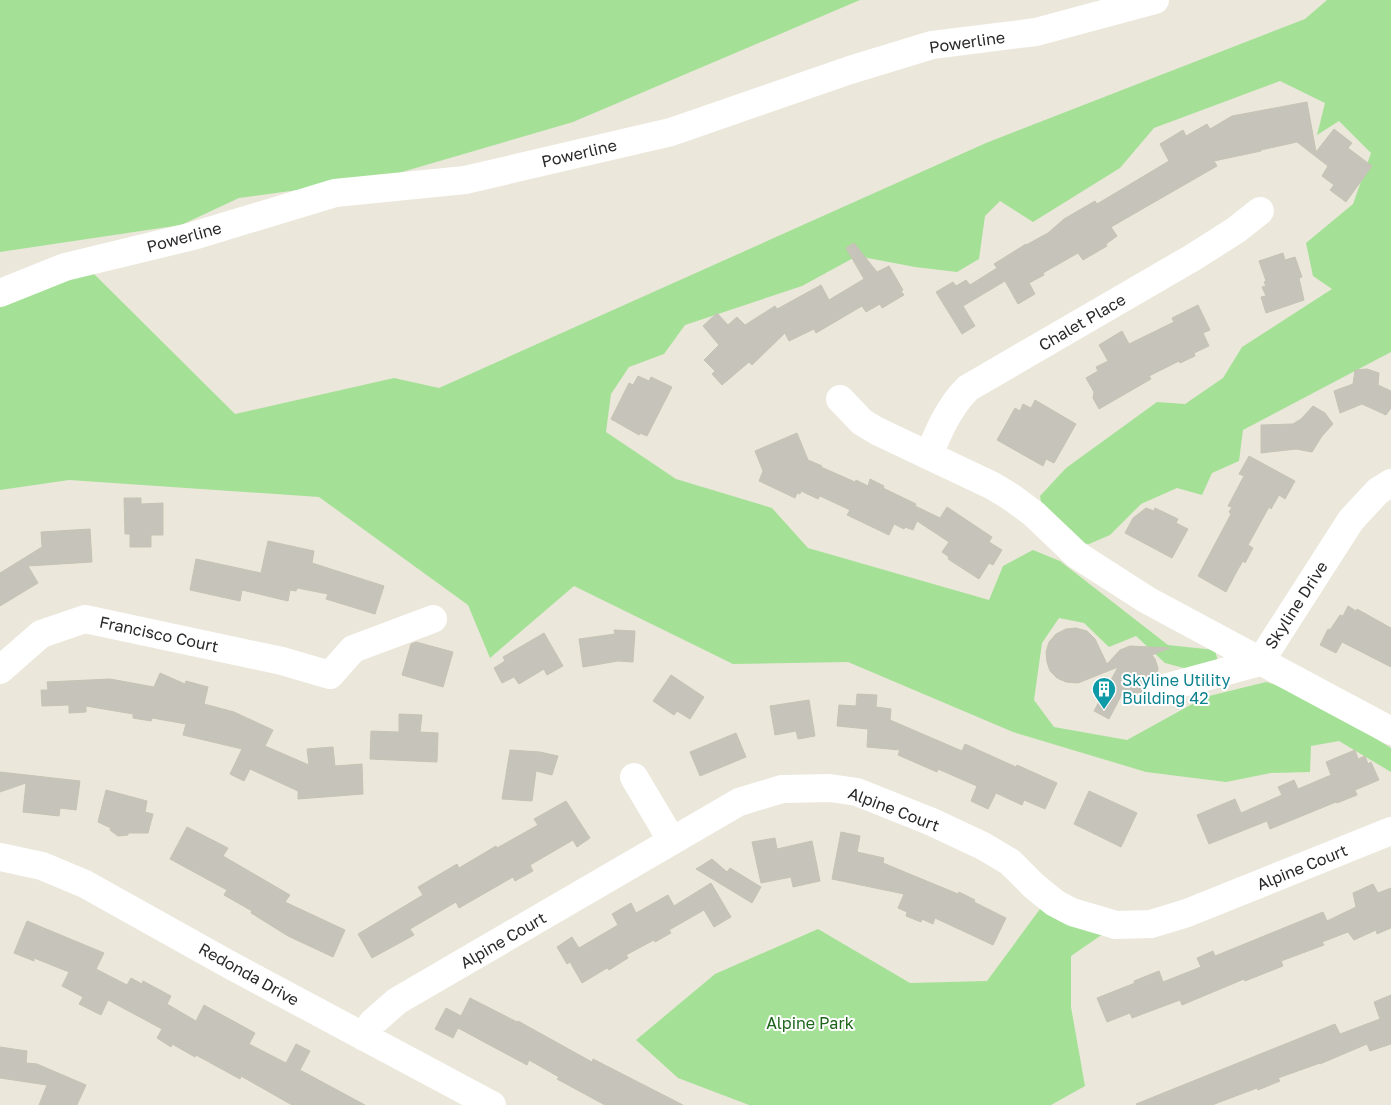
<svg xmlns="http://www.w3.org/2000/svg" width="1391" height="1105" font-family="'Golos Text',sans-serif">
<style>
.green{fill:#a4e197}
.building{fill:#c6c3ba;stroke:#c6c3b4}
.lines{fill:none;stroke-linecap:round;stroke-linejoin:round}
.minor{stroke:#fff;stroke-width:28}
.labels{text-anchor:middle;stroke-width:4;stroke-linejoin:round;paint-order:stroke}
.street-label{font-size:16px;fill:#292929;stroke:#fff}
.culture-label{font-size:16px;fill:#0d838f;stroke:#fff;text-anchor:start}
.park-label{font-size:16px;fill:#1d641a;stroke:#fff}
</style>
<rect width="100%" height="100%" fill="#ebe7da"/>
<path class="green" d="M0 0H860L573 122 378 179 239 198 181 225 0 252Z
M1327 0H1391V352L1243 430 1239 461 1212 473 1202 495 1177 488 1141 504 1110 535 1089 544 1048 540 1040 496 1066 468 1157 402 1185 404 1223 378 1242 347 1332 289 1313 276 1306 243 1353 204 1371 153 1339 121 1317 135 1325 103 1280 81 1154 128 1120 168 1033 222 1000 201 985 216 979 259 957 272 915 267 857 256 802 286 685 325 664 354 629 367 611 394 606 432 676 479 772 508 808 548 989 600 1003 566 1033 550 1060 561 1168 645 1215 650 1218 662 1195 671 1165 663 1136 636 1109 647 1084 623 1059 618 1042 643 1034 700 1054 727 1127 740 1205 697 1266 682 1303 693 1391 748V772L1339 741 1311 746 1310 772 1271 773 1226 782 1146 772 1013 732 848 662 733 664 574 586 490 658 468 605 319 497 69 480 0 490V287L87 267 235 414 394 378 439 388 986 143 1305 19Z
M1040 909 1116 925 1071 956V1007L1085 1086 1051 1105H749L678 1078 636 1040 715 974 818 929 910 983 987 981Z"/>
<path class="building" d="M1307 102 1316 152 1334 129 1352 143 1348 148 1372 166 1346 202 1330 190 1334 185 1322 176 1328 166 1297 142 1261 150V151L1214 161 1217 166 1111 227 1117 236 1106 244 1107 246 1083 260 1078 253 1043 273 1044 275 1029 283 1035 294 1018 304 1005 281 963 306 975 326 962 334 936 292 953 282 956 286 966 280 970 285 997 268 994 264 1026 244V245L1048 233 1064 219 1095 201 1097 204 1169 161 1160 144 1183 130 1186 136 1207 124 1210 129 1232 116Z
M854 243 877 272 889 266 903 290 901 291 904 295 882 308 880 304 866 312 862 306 816 333 814 329 789 341 785 333 752 365 749 362 722 385 712 374 715 371 704 360 719 345 703 326 717 313 728 325 737 317 745 325 775 306 777 309 779 308 821 285 829 300 864 279 846 248Z
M1283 253 1285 260 1295 257 1302 277 1299 278 1304 300 1266 313 1261 297 1266 296 1262 287 1266 286 1264 282 1266 281 1259 261Z
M1198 305 1210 330 1203 333 1209 346 1194 353 1195 356 1180 363 1179 361 1149 376 1151 379 1099 409 1093 398 1094 392 1086 378 1098 371 1096 367 1108 361 1099 345 1122 331 1129 344 1174 322 1172 318Z
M1367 369 1379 373 1378 385 1391 391V408L1386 415 1362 404 1340 413 1334 391 1353 384 1355 370Z
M638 376 649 381 651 377 672 387 647 436 640 433 639 435 611 419 629 383 633 385Z
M1035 400 1076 424 1054 463 1046 459 1043 466 997 440 1015 408 1020 411 1023 404 1031 408Z
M1313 406 1325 413 1333 424 1322 436 1312 452 1296 449 1261 453V425L1293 424 1301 419Z
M797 433 808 460 822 466 821 467 855 482 856 480 868 486 870 479 884 486 883 488 916 504 915 506 940 518 947 507 992 537 989 542 1002 550 993 565 989 563 979 579 948 559 949 557 942 552 949 542 917 521 913 530 905 527 904 529 894 524 889 535 847 515 850 510 820 496 818 499 801 491 800 494 797 493 795 498 759 481 763 471 755 451Z
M1249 456 1295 481 1285 499 1279 495 1271 509 1269 507 1248 545 1253 548 1245 563 1243 561 1237 571 1226 592 1198 576 1231 514 1229 512 1232 507 1228 506 1244 476 1239 474Z
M124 498H141V504L163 503V535H151V547H130V534H125Z
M1146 508 1154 511 1155 508 1178 519 1176 523 1188 529 1172 558 1125 533 1133 518Z
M90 529 92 562 28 566 38 583 0 606V573L42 547 41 532Z
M268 541 314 551 312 563 384 586 375 614 326 599 328 594 297 588 296 591 290 590 288 601 242 590 240 601 190 590 196 559 261 573Z
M1348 606 1356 611 1357 609 1391 628V667L1342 642 1336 653 1320 645 1328 629 1330 630 1340 615 1343 616Z
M1076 628 1087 631 1095 639 1107 664 1120 650 1130 646 1170 648 1152 655 1155 659 1158 668 1157 674 1146 679 1142 686V692L1134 694 1123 692 1109 719 1094 711 1118 667 1078 683 1066 682 1057 678 1050 671 1047 662 1046 652 1049 642 1056 634 1066 629Z
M614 630 635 631 633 662 618 661 583 667 579 639 615 634Z
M544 633 563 666 547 675 544 669 519 684 514 677 502 683 494 668 505 661 503 657Z
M416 642 453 652 443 687 402 675 411 644Z
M160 673 185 684 186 681 208 687 204 704 234 712 273 730 265 746 309 765 307 749 333 747 335 766 362 764 363 794 298 799V791L250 769 244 781 230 774 242 749 183 735 186 724 152 718 151 721 133 718V714L86 706V712L69 713V705L42 706 41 690H48L47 682 110 679 154 687Z
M671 675 704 697 690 719 677 711 674 715 653 701Z
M857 694 877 695 876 707 891 709 890 720 962 751 965 744 1016 767 1017 765 1057 783 1045 809 1024 800 1022 805 996 793 988 809 971 801 977 786 938 769 937 772 898 755 900 750 867 747 868 729 837 726 839 705 856 706Z
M809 700 815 736 798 739 796 731 775 735 770 706Z
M399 714 422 715 420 732 438 733 437 762 370 759 371 731 399 732Z
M736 733 746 757 700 776 690 752Z
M510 750 540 752 558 756 552 775 536 771 532 801 502 799Z
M1355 750 1358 759 1365 756 1368 764 1371 762 1379 780 1355 790 1357 795 1337 803 1336 802 1270 829 1267 821 1209 844 1197 815 1235 799 1241 813 1282 795 1278 787 1294 780 1298 789 1331 775 1326 762Z
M0 772 80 781 76 810 60 808 59 816 23 812 26 783 0 792Z
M106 790 147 801 145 812 153 814 148 833H128V835L118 836 110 830 111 828 98 822Z
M1089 791 1137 813 1121 847 1074 824Z
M566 801 590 838 577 847 573 840 530 865 533 871 515 881 513 877 459 908 456 902 410 929 414 935 372 958 358 934 423 895 418 887 457 864 459 868 496 846 497 848 538 825 534 819Z
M187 827 228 848 223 856 290 895 285 902 345 930 333 957 288 936 251 913 252 911 224 895 227 890 170 859Z
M841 832 860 836 857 852 884 858 883 863 958 894 959 892 975 900 974 902 1006 918 993 945 935 918 933 924 922 919 921 922 906 916 907 912 898 908 904 894 832 879Z
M775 838 777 849 812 841 820 881 793 887 791 877 761 883 752 842Z
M712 859 727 872 730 868 761 887 752 903 696 869Z
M711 883 731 917 714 927 704 910 669 930 671 933 655 942 654 940 626 955 628 958 609 970 607 968 582 983 570 962 567 964 557 947 572 937 579 948 618 925 612 914 631 903 636 913 668 895 674 906Z
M1373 884 1378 893 1391 888V928L1377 934 1376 930 1354 940 1348 932 1322 942 1324 945 1281 961 1283 966 1245 981 1244 979 1182 1005 1180 1000 1132 1018 1130 1013 1107 1022 1097 998 1135 983 1134 981 1159 971 1163 982 1201 967 1197 958 1213 951 1215 956 1323 912 1327 921 1356 907 1353 893Z
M27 921 104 953 96 969 127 985 131 978 142 984 143 981 171 996 167 1004 196 1021 204 1005 235 1022 255 1033 249 1044 286 1063 296 1044 310 1051 300 1070 365 1105H292L241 1076 240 1079 196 1055 195 1057 172 1044 171 1047 157 1038 162 1029 108 1000 101 1015 79 1004 83 997 62 986 69 972 34 958V961L14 953Z
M1391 995V1044L1370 1051 1367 1044 1320 1064V1063L1278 1078 1280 1081 1258 1090 1257 1088 1212 1105H1137L1136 1104 1335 1024 1340 1034 1380 1019 1374 1002Z
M470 998 517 1022 518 1021 592 1062 593 1059 683 1105H605L557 1079 559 1077 529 1060 527 1065 458 1028 453 1038 435 1029 446 1008 461 1016Z
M0 1047 27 1051 26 1063 37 1064 86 1085 77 1105H39L47 1085 0 1078Z"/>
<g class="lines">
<path class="minor" d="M0 293 65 267 193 236 335 193 465 180 671 132 850 70 932 45 1036 32 1155 0
M840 399 862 422 877 431 993 486 1011 497 1034 514 1077 555 1147 600 1391 731
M929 455C939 430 949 407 968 388L1192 258 1236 230 1260 211
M1260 662 1351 520 1378 491 1391 483
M0 670 41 634 85 619 282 661 330 675 353 649 433 619
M1157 690 1260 662
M634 777 672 841
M0 857 42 866 85 884 230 965 492 1105
M364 1037 372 1023 397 1001 739 802 782 789 830 788 857 792 932 822 983 846 1010 862 1034 886 1055 903 1072 912 1116 925 1151 924 1187 913 1391 831"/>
</g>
<defs>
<g id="building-pin" transform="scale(1.25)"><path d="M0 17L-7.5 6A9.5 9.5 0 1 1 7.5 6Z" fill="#0f9aa8" stroke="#fff"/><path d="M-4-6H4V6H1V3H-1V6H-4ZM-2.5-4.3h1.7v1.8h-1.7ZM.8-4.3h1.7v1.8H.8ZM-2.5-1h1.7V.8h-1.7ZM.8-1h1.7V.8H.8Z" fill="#fff"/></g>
</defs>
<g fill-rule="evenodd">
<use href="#building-pin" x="1104" y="689"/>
</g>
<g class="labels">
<g class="street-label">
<text transform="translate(967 42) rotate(-8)" y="6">Powerline</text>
<text transform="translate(579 153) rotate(-13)" y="6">Powerline</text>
<text transform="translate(184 237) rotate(-15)" y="6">Powerline</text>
<text transform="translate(1082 322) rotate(-30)" y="6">Chalet Place</text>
<text transform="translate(1296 605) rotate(-57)" y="6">Skyline Drive</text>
<text transform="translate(159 634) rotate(12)" y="6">Francisco Court</text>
<text transform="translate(894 809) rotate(21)" y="6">Alpine Court</text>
<text transform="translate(1302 867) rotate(-22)" y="6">Alpine Court</text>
<text transform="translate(503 940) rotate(-30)" y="6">Alpine Court</text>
<text transform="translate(249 974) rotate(29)" y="6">Redonda Drive</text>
</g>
<g class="culture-label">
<text x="1122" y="686">Skyline Utility<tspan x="1122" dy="18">Building 42</tspan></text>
</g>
<g class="park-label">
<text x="810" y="1029">Alpine Park</text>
</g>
</g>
</svg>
